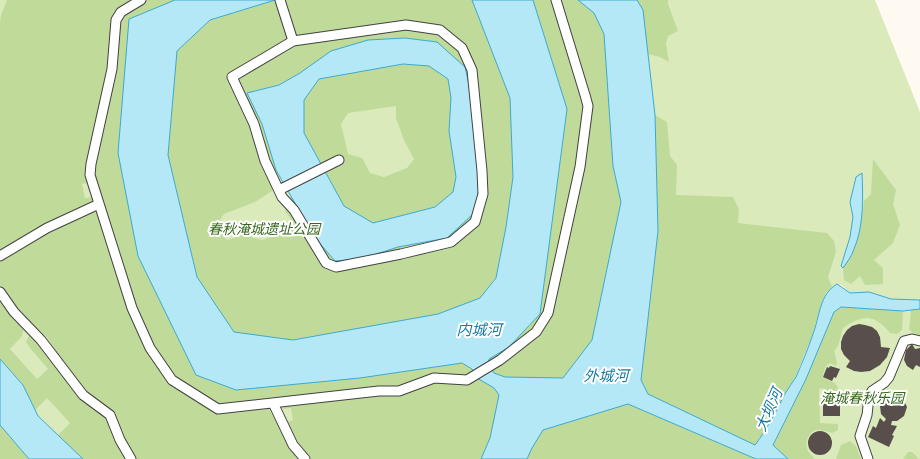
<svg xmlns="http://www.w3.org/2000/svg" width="920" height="459" font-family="'Libre Baskerville','Noto Sans SC',serif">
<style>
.green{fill:#daeaba}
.forest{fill:#c0db99;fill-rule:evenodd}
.water{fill:#b5e8f7;stroke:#3ba9cf;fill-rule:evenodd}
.building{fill:#584e4b}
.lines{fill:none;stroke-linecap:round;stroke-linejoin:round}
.minor-casing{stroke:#424242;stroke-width:11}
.minor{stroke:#fff;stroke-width:9}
.labels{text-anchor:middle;stroke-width:4;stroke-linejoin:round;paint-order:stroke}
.park-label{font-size:14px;font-style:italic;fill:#38681e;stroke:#fff}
.water-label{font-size:15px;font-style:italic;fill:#167aa3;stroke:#fff}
</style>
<rect width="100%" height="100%" fill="#fffaf1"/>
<path class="green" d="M0 0H875L920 112V300L891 299 869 292 850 293 841 285 832 287 755 445 648 394 532 448 527 459H0Z
M920 309V459H763L779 436 806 379 834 312 903 311Z"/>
<path class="forest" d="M7 0H134L117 11 109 65 86 167 87 183 82 184 85 198 92 197V203L0 252V23L1 15Z
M145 0H175L129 19 196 374 360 378 462 363 472 369 477 378 494 388 499 395 490 438 481 459H309L293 436 286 422 293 420 291 408 283 409 282 400 218 407 185 386 167 369 150 341 135 310 93 176 118 21 124 13Z
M275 0H472L510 98 513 177 506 227 496 277 480 298 438 314 293 340 234 332 197 277 168 155 177 51 210 20ZM437 42 476 138 447 238 398 247 361 259 315 238 291 197 285 211 295 225 286 232 262 240 244 235 227 240 216 226 224 214 255 202 272 191 276 170 262 124 247 93 279 85 300 73Z
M533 0H578L594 13 604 34 613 166 621 202 592 340 563 378 505 377 494 373 489 364V359L509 347 540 314 567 109Z
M637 0H668V4L678 31 668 36 666 44 669 62 660 57 648 54 643 10Z
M403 64 429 66 448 79 451 98 449 131 456 177 453 192 435 207 372 223 344 206 304 133V100L319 79ZM396 106V118L404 140 414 159 407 168 384 177 370 173 362 158 348 154 341 124 348 113Z
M655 115 667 122 670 156 677 165 676 195 733 197 739 209 738 223 827 233 834 241 836 252 828 277 832 287 826 293 822 301 813 334 795 378 787 390 768 427 755 445 648 394 641 380 658 231Z
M873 159 896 190 893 204 900 225 893 243 874 260 883 268V284L865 285 860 276 851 284 844 280 843 268 854 250 861 223 864 201 871 194Z
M93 211 97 214 131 311 173 383 220 412 268 407 293 453 297 459H135L123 439 112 412 84 391 64 364 47 337 22 315 0 285V259L44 232Z
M0 295 24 327 22 336 10 349 37 379 48 369 30 348 26 342 30 333 109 417 129 459H83L58 435 70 423 47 398 35 410 23 384 0 359Z
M841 307 903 311 902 330 897 334 890 333C874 314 864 314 843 328L838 346 834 351 837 362 836 366 830 363 826 366 822 377 835 383 838 388 835 392 828 391 823 388 819 389 820 423 838 424V430L832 433C827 432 822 429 816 430 809 432 805 441 807 448 808 452 812 456 815 459H788L773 445 806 379 834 312Z
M920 309V335L913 333 909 329 911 310Z
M628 404 756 459H527L532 448 543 430Z
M0 425 29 459H0Z
M850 441 856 446 861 459H836L841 445Z
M908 452H912L919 459H903Z"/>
<path class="water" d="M175 0H275L210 20 177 51 168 155 197 277 234 332 293 340 438 314 480 298 496 278 506 227 513 177 510 98 472 0H533L567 109 540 314 509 347 489 359V364L494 373 505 377 563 378 592 340 621 202 613 166 604 34 594 13 578 0H637L643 10 655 115 658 231 641 380 648 394 755 445C768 428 776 411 786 392 789 387 793 382 796 377 802 363 808 349 813 334 820 316 819 295 837 284L850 293 869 292 891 299 920 300V309L903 311 841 307 834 312 806 379 773 445 788 459H756L628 404 543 430 532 448 527 459H481L490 438 499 395 494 388 477 378 472 369 462 363 360 378 236 390 196 375 138 256 118 153 129 19Z
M405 38 437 42 465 67 472 98 480 186 473 214 447 238 398 247 361 259 335 261 315 238 276 170 262 124 247 93 279 85 300 73 331 51 368 40ZM403 64 429 66 448 79 451 98 449 131 456 177 453 192 435 207 373 223 344 206 304 133V100L319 79Z
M862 173C863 197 864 226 854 249 852 256 847 262 843 268L841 266 850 237 853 217 850 202 856 177Z
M0 359 23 385 38 416 83 459H29L0 425Z"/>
<path class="building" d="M859 324 865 325 872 327 877 331 880 337 881 347 890 348 887 357 880 365 870 371 861 372 854 371 846 367 850 361 844 355 841 349V342L843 336 847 330 852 326Z
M912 344 915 349 920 348V367L916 365 913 370 907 366 904 360 906 350Z
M830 366 840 369 836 378 834 377 832 381 823 377 827 367 829 368Z
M891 394 900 396 903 399 907 407 904 416 897 421H892L891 425 897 426 892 435 894 436 889 447 868 437 873 426 876 428 880 418 884 422 886 419 881 414 880 406 883 398Z
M823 400H840V416H823Z
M808 443a12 12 0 1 1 24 0a12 12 0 1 1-24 0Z"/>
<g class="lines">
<g class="minor-casing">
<path id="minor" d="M141 0 121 12 116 20 112 69 91 164 90 175 132 308 150 348 172 380 218 409 379 391H399L434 378 467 380 500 360 536 332 548 313 580 167 588 106 585 95 556 0
M280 0 293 41
M406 25 440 30 462 48 472 70 482 171 483 194 475 222 451 242 401 254 336 267 326 263 294 210 282 197 265 161 254 124 232 77 293 41Z
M279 190 339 160
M0 256 47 228 99 204
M0 292 14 312 41 340 83 395 110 415 120 440 131 459
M273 403 293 445 305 459
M868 459 860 436 867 415 869 397 872 391 884 383 889 377 904 341 912 339 920 341"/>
</g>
<use href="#minor" class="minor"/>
</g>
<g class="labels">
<g class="park-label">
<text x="264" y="234">春秋淹城遗址公园</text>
<text x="862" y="403">淹城春秋乐园</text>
</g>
<g class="water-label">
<text x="479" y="335">内城河</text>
<text x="606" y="381">外城河</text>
<text transform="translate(769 410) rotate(-66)" y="5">大坝河</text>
</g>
</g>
</svg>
